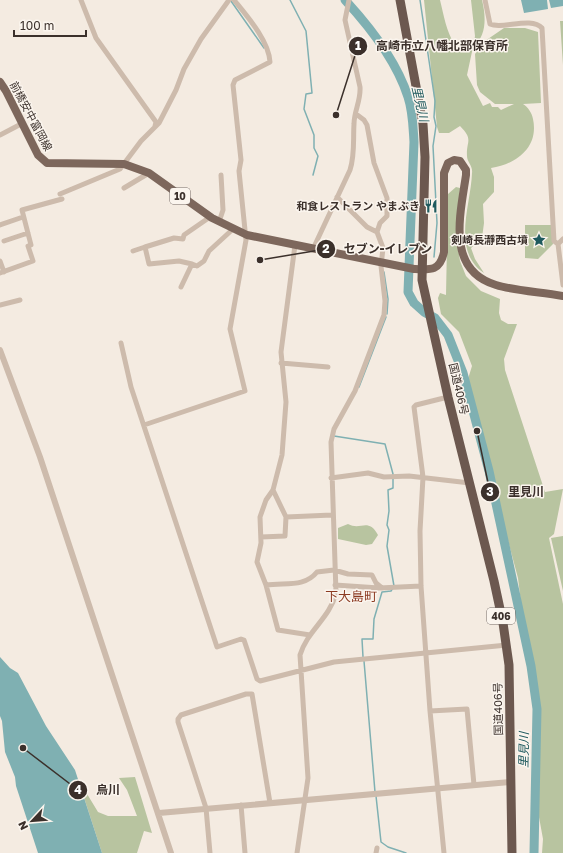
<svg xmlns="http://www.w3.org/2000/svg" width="563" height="853" font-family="'Golos Text','Noto Sans JP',sans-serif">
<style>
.green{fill:#b8c4a0}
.water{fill:#7fb0b2}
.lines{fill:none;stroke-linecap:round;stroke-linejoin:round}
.stream{stroke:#7fb0b2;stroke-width:1.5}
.river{stroke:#7fb0b2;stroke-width:9}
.minor{stroke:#cdbbac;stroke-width:5}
.tertiary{stroke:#cdbbac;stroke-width:6}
.primary{stroke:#7d675c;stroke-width:8}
.trunk{stroke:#6c584f;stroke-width:9}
.labels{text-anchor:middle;stroke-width:3;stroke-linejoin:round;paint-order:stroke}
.shield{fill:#fbf5ee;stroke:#756b66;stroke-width:1}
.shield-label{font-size:10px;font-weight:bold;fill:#3b302b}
.street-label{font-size:11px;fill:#3b302b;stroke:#fbf5ee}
.poi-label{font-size:11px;font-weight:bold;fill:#3b302b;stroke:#fbf5ee;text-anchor:end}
.water-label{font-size:12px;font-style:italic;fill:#1f5a5e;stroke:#fbf5ee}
.quarter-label{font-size:13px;fill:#8c3b22;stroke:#fbf5ee}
.leader{fill:none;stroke:#3b302b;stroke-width:1.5}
.callout-dot{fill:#3b302b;stroke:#fbf5ee;stroke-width:1.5}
.mark-label{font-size:12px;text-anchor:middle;font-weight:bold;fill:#fff}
.callout-label{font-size:12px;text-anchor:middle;font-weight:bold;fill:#3b302b;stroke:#fbf5ee;stroke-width:3;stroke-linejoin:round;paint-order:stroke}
</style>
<rect width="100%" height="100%" fill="#f4ebe1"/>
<path class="green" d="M424 0H440C444 16 446 31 455 45L459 46 474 42 475 36 471 0H482C486 16 487 36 473 47L467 75 483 106 490 103 492 107H498L501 110 514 104H495L480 92 477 85 475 54 485 41 504 28H525L538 32 541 103 523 104C528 107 532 113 533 119 539 147 517 164 491 168L494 177V192L483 204 484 223 482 238 471 248 475 259 484 273C451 251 471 205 472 173 473 166 467 162 467 156 466 141 474 140 460 126L449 133H439L437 127Z
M560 21H563V65Z
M456 187 460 188 456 233 460 261 466 276 481 291 500 299 499 313 501 320 508 324H517L504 359 505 370 545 492 563 489 554 534 549 538 563 604V853H542L543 839 537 806 540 765 538 711 531 660 525 637 518 578 498 503 482 450 468 379 472 366 459 332 441 314 438 298 440 293 446 295 448 194Z
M525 225H552L553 244 538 259 525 258Z
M348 524C361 531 368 517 378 535L372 544 366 545 338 539V528Z
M563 536V591L551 538Z
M135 777 152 833 144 831 137 853H102L78 779 98 812 108 816H137L127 790 119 778Z"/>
<path class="water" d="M521 0H547L548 9 524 13Z
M549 0H563V6L551 8Z
M0 657 10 668 18 673 46 726 75 770 102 853H38L16 786 15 777 5 752 2 721 0 716Z"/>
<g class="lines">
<path class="stream" d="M290 0 306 31 312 93 306 94 304 109 314 135V148L318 156 313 175
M420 0 435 101 434 117 436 126 433 146 437 223 434 257
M231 1 264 48
M384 272 388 299 387 314
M359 387 386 317
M334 436 385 444 393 474V488L388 490 389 511 387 525 389 530 387 546 394 586 391 591 382 592 374 619 373 639H362L363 657
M364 661 375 792
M376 796 381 842 388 847 406 853"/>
<path class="river" d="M345 0C369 26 397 62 408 97 413 112 413 127 414 142L408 292 414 303 424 312 435 318 448 335 463 373 489 471 531 666 537 709 534 853"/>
<path class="minor" d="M81 0 96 38 156 122 155 126
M485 0 490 24C502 30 531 16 542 28L554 241 558 244
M0 135 23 123
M124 188 149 173
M60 194 120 169 141 141 159 123 176 90 184 69 201 39 229 0
M337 197 367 227 377 232
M219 222 223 210 221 175
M0 225 23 217
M563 239 558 244 563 285
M4 241 28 233
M295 245 281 352 286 402 282 455 273 490 266 500 260 517 261 543 257 562 266 585 278 630 310 635
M145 247 174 238 183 239 184 235 210 217
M313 249 350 170C355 155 353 140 354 124 354 111 361 101 360 87L345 20 349 0
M133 251 145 247 149 264 179 261 192 264 181 287
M0 261 4 272
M192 264 197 266 204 261 209 251 233 229
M0 273 33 261 28 246 31 245 22 210 62 199
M0 305 20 300
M121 343 131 387 217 647 241 639 244 640 257 679 260 681 334 662 507 645
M281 363 328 367
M144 425 245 391 230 329 246 240 239 171 241 160 233 85 235 80 270 62C269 41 247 16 234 0
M331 478 368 473 384 477 409 476 470 483
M286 517 332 515
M261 537 285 536 286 517 273 490
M266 585C285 582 304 588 317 572L334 570 348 574 372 575 376 583 382 588
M335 585 379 588 421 586
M430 711 467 709 474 785
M241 805 245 853
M210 853 206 808 178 722V719L181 715 246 694H252L270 803
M297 853 308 778 300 655C307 631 330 618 336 593L331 442 334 429 355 391 384 315 385 301 381 266 383 248 377 232 380 223 387 216V198L374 163 367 125 364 120 356 114
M376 853 377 848
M444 853 430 711 421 586 420 531 423 477 414 407 416 405 448 397"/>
<path class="tertiary" d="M0 350 40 457 171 853
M159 813 511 782"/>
<path class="primary" d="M0 82 6 91 38 155 47 163 124 164 149 173 212 218 247 235 414 269C431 270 440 271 444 252V173L448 163 454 160 460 161 466 170V175C460 216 446 270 496 285 515 291 543 292 563 296"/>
<path class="trunk" d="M400 0 423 124 425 157 422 280 448 397 494 581 503 623 509 665 512 853"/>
</g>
<defs>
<g id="restaurant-bare" transform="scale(1.08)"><path d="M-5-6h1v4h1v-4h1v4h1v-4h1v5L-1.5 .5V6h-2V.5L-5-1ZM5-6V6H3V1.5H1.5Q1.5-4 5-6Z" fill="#1f5a5e" stroke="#fbf5ee" stroke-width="2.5" paint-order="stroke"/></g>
<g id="sight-bare" transform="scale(1.08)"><path d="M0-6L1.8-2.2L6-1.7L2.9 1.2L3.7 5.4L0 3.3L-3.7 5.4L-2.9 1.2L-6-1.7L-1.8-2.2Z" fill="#1f5a5e" stroke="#fbf5ee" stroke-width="2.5" paint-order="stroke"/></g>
</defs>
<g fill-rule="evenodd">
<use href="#restaurant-bare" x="431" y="206"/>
<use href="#sight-bare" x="539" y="240"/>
</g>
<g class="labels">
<g class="shield">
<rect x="170" y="188" width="20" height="16" rx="3"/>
<rect x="487" y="608" width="28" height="16" rx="3"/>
</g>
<g class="shield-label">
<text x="180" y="200">10</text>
<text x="501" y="620">406</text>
</g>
<g class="street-label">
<text transform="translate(31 116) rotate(62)" y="4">前橋安中富岡線</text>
<text transform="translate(459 389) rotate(77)" y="4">国道406号</text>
<text transform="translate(498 709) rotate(-91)" y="4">国道406号</text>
</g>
<g class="poi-label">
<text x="420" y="210">和食レストラン やまぶき</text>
<text x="528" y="244">剣崎長瀞西古墳</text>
</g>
<g class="water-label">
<text transform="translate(420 104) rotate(77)" y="4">里見川</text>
<text transform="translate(524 750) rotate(-89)" y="4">里見川</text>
</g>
<g class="quarter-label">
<text x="351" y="601">下大島町</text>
</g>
</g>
<path class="leader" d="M336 115L358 46M260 260L326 249M477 431L490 492M23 748L78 790"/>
<g class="callout-dot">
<circle cx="336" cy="115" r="4"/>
<circle cx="260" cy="260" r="4"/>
<circle cx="477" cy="431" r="4"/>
<circle cx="23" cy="748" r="4"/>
<circle cx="358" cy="46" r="10"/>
<circle cx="326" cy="249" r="10"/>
<circle cx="490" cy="492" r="10"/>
<circle cx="78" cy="790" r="10"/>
</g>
<g class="mark-label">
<text x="358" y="50">1</text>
<text x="326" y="253">2</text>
<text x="490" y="496">3</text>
<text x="78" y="794">4</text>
</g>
<g class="callout-label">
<text x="442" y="50">高崎市立八幡北部保育所</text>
<text x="388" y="253">セブン-イレブン</text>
<text x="526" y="496">里見川</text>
<text x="108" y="794">烏川</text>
</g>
<g transform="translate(32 821) rotate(244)" stroke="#fbf5ee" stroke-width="3" paint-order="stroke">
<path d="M0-3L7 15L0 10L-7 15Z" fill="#3b302b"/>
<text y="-6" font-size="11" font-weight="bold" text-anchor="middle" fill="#3b302b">N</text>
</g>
<path d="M14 30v6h72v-6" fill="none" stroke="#3b302b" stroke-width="2"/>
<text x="20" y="30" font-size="12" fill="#3b302b" stroke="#fbf5ee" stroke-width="3" paint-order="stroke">100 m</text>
</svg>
